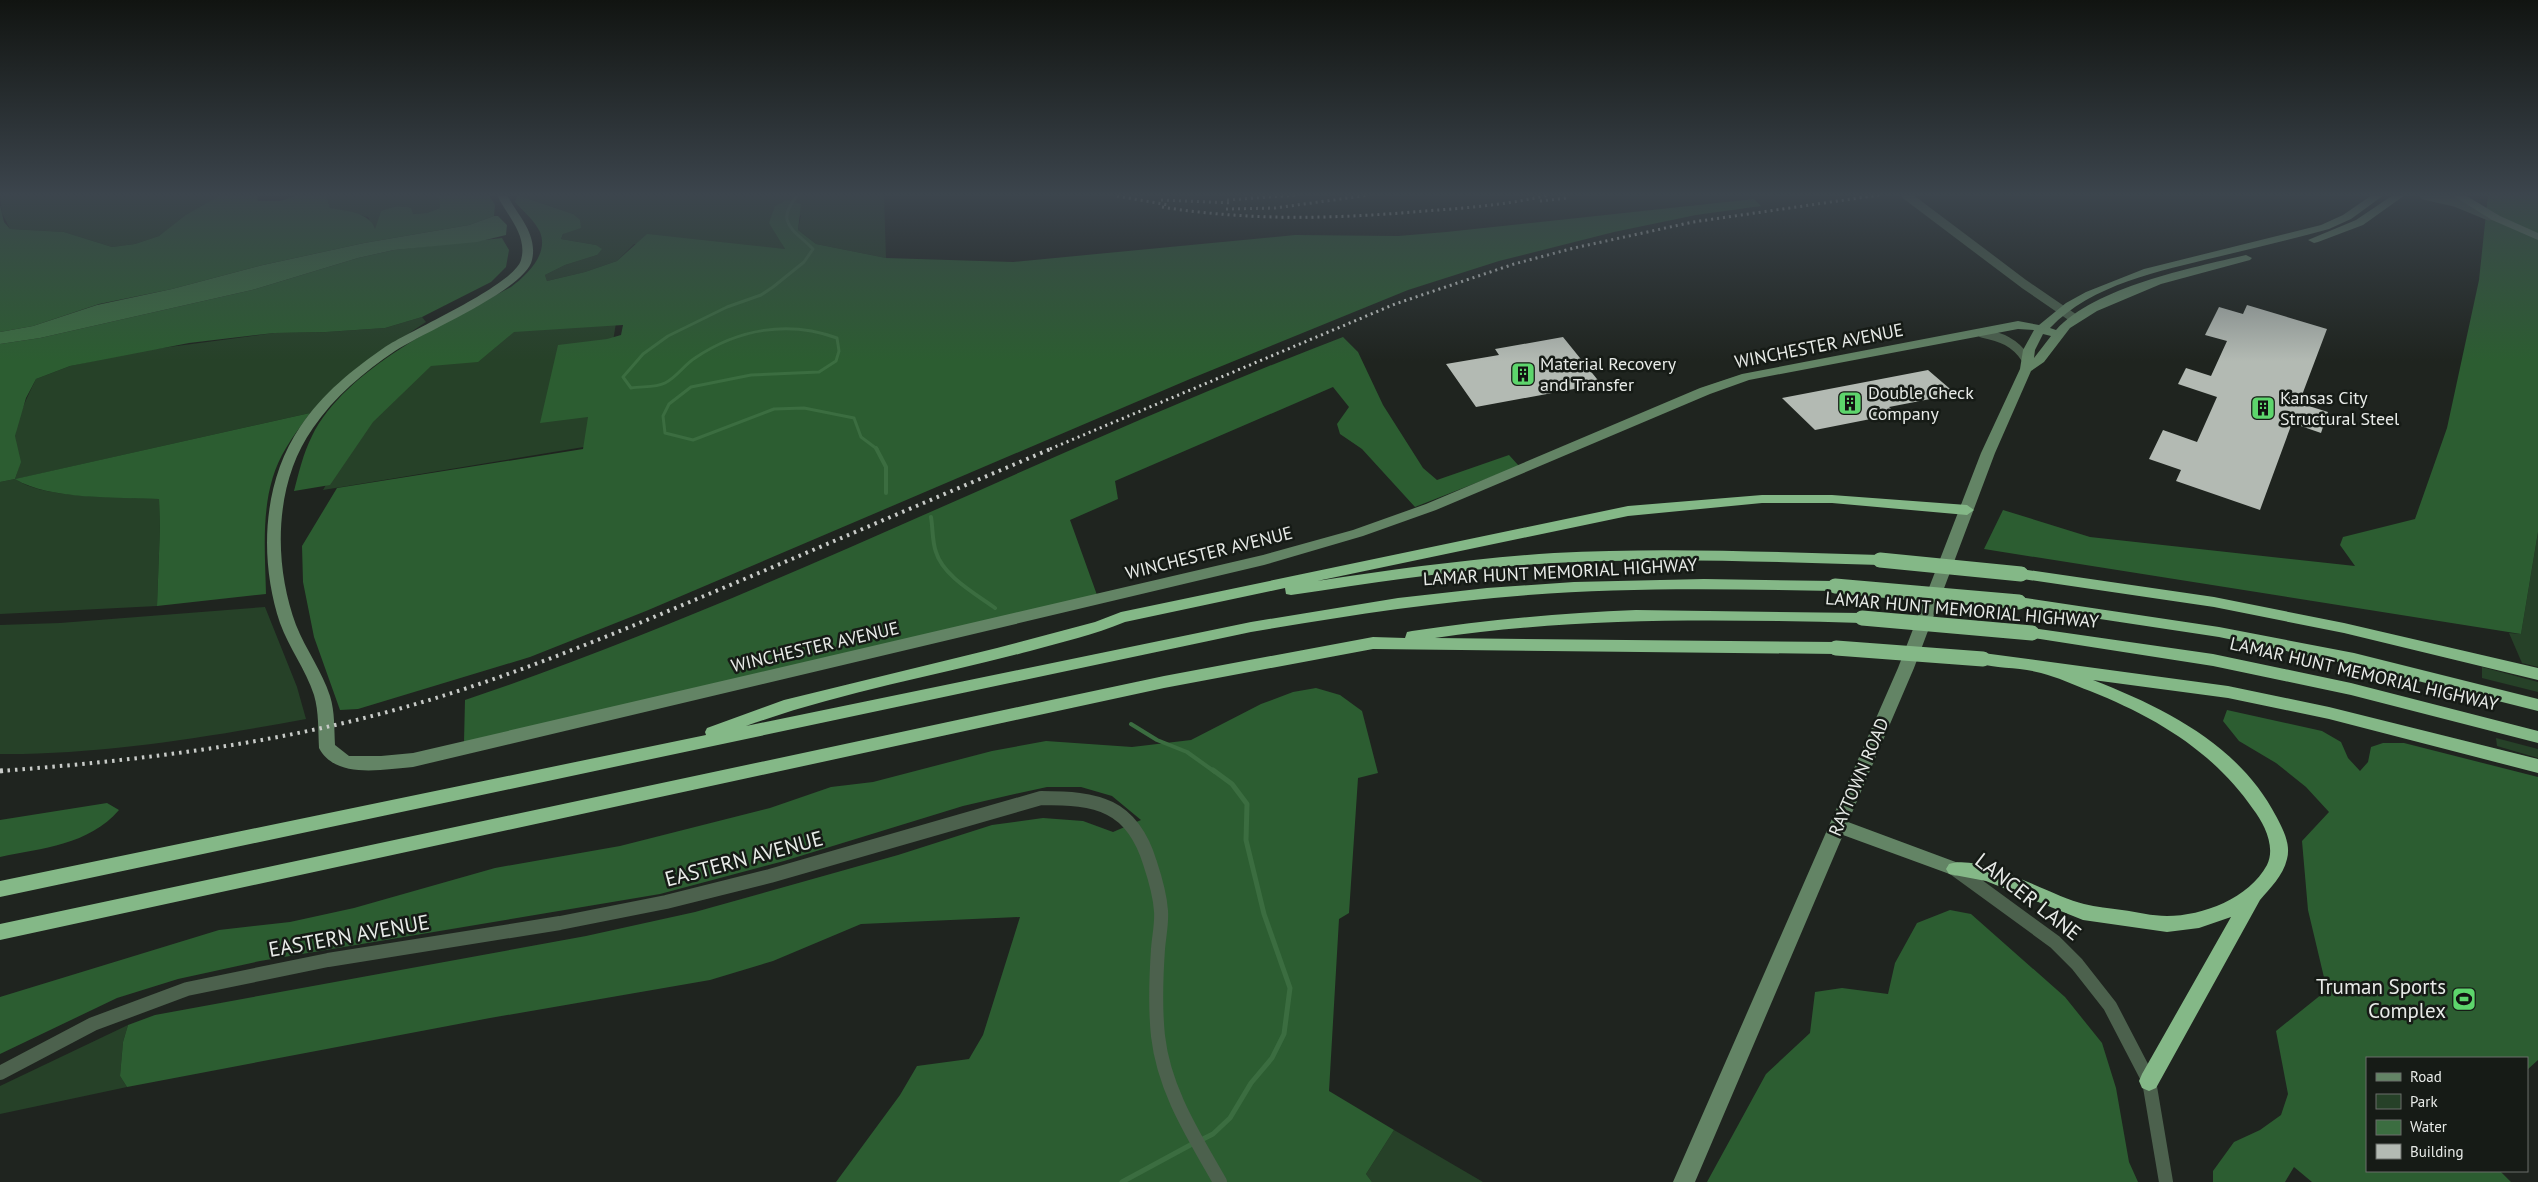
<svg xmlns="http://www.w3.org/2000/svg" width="2538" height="1182" font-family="'PT Sans',sans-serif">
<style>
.green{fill:#264128}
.forest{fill:#2c5d31}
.water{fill:#3b6d40}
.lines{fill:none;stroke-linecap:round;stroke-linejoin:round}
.stream-far2{stroke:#3b6d40;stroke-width:3}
.stream-far1{stroke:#3b6d40;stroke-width:4}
.stream{stroke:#3b6d40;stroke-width:5}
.building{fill:#b3bab3}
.street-far1{stroke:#4c614d;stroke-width:9}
.street{stroke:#4c614d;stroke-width:14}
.secondary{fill:#638465;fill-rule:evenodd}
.highway{fill:#84b887;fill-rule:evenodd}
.rail-far2{stroke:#c8cbc8;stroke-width:3;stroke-dasharray:2 4;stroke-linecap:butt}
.rail-far1{stroke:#c8cbc8;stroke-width:4;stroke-dasharray:2.5 5;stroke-linecap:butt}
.rail{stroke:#c8cbc8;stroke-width:5;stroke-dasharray:3 6;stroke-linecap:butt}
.highway-bridge{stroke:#84b887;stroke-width:15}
.labels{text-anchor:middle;stroke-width:5;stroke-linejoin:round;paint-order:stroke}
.street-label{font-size:18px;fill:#e8ebe8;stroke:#161b16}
.poi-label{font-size:18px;fill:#e8ebe8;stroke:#161b16;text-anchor:start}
.near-street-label{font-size:21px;fill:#e8ebe8;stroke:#161b16}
.near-poi-label{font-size:21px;fill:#e8ebe8;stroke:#161b16;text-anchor:end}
</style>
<rect width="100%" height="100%" fill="#1f241f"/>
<path class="green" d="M0 195H221L159 236 135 244 112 247 64 232 10 229 2 213Z
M326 195H432L439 199 440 208 427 213 412 214 404 206 381 211 375 230 368 217 330 208Z
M517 195H884L886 258 816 244 798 230 801 215 781 242 785 249 634 244 617 261 585 272 547 281 545 275 565 265 597 255 596 245 561 239 573 214Z
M422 317 426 322 358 367 310 413 16 479C40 499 125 497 159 499L160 527 157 606 0 614V482L15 479C24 454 17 459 15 438 15 422 29 393 36 379L70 366 139 351 274 333 326 332 385 328Z
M616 323 596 445 323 490 364 418 463 335Z
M2538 532V667L2522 663 2509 633 2521 634Z
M265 607 297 687 306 719C209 737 99 755 0 754V625L60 623Z
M2482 667 2538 682V692L2482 678Z
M2496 738 2538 749V758L2497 746Z
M128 1025 123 1042 120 1076 127 1087 0 1114V1086Z
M1394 1130 1483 1182H1372L1366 1174Z"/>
<path class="forest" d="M221 195H257L258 201H280L298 195H326L330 208C345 211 370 212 375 229L381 211C391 207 401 205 411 208L413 214 427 213 440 208 439 199 432 195H489L495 205 494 216 469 225 364 243 263 265 172 289 99 304 33 326 0 332V205L4 222 10 229 64 232 112 247 135 244 159 236 186 215Z
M517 195 573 214 580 220 581 228 563 234 561 239 596 245 602 249 597 255 565 265 545 275 547 281 585 272 617 261 647 234 785 249 769 223 775 206 787 200 801 204 798 230 816 244 886 258 1013 262 1295 235 1398 236 1446 232 1754 199 1761 206 1696 215 1614 232 1499 261 1408 290 1190 379 646 611 530 657 358 709 340 710 314 637 303 582 302 546 337 488 583 449 588 417 540 423 558 345 607 339 621 335 623 325 514 332 478 362 431 366 373 422 330 485 294 491C299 472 303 454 312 436 346 368 446 322 511 287 527 275 549 254 540 232 535 221 523 211 515 202Z
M2488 195H2538V532L2521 634 1984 549 2003 510 2090 537 2355 566 2340 545 2343 537 2415 519 2447 428 2479 280Z
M502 238 509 250 506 267 491 282 422 317 385 328 326 332 274 333 189 343 70 366 36 379 26 398 15 436 21 462 15 479 310 413C302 424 293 436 286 448 259 492 265 546 266 594L157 606 160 527 159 499C118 497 49 500 15 479L0 482V344L40 338 252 290 358 258 394 250Z
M1343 337 1358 352 1383 405 1423 468 1437 480 1509 455 1519 466 1415 507 1362 449 1340 434 1337 424 1349 407 1333 387 1115 481 1118 499 1070 520 1097 595 464 742 465 700C765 599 1047 450 1343 337Z
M1316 688 1340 695 1362 711 1378 773 1358 778 1349 913 1339 919 1329 1091 1394 1130 1366 1174 1372 1182H836L900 1095 917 1066 969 1059 983 1035 1020 917 861 924 773 961 710 980 490 1018 127 1087 120 1076 123 1042 128 1025 155 1015 586 936 695 912 898 855 992 825 1043 818 1083 821 1113 832 1141 820 1112 796 1081 787H1047L1006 796 963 806 784 861 660 894 260 961 178 979 117 998 0 1054V997L219 930 290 922 354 908 495 868 620 846 770 808 831 787 873 782 992 751 1046 741 1132 747 1191 740 1261 704 1293 692Z
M2227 710 2322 731 2341 742 2348 758 2360 771 2368 762 2371 747 2383 743H2404L2538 777V1060L2527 1070V1058H2367V1171H2500L2511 1182H2312L2294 1167 2285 1182H2213V1171L2234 1142 2260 1130 2281 1115 2288 1094 2276 1031 2327 990 2308 910 2302 841 2329 812 2306 787 2276 763 2239 741 2223 721Z
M107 803 119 810C89 845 42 848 0 857V820Z
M1950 910 1971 914 2065 997 2102 1043 2116 1088 2129 1162 2138 1182H1707L1766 1074 1810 1033 1815 992 1842 988 1888 994 1895 963 1917 923Z"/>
<path class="water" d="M494 216H498L507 225 506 235 477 242 394 250 358 258 252 290 40 338 0 344V332L33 326 97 305 172 289 263 265 364 243 469 225Z"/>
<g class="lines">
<path class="stream-far2" d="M798 195C773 223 795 230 813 249L804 262 773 287 761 295 727 307 668 336 643 354 623 377 631 388C642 386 655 388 665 383 677 377 684 365 695 358 738 329 788 320 837 338L839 351 836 361 819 372 751 375 691 387 669 404 663 416 665 433 693 440 774 409 804 408 854 418 861 437 877 449"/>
<path class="stream-far1" d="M876 448 886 467V493
M931 517C933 529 932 541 936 552 943 576 976 594 995 608
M1131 724 1157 740 1187 752 1215 772"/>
<path class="stream" d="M1201 1140 1213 1134 1230 1118 1251 1083 1272 1058 1284 1034 1290 988 1264 914 1246 840 1247 804 1232 784 1213 770
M1122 1182 1194 1143"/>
</g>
<path class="building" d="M2247 305 2327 329 2299 403 2328 412 2321 433 2292 423 2260 510 2176 481 2181 470 2149 459 2163 430 2197 442 2217 397 2178 384 2186 368 2211 376 2227 341 2205 335 2219 307 2243 314Z
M1563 337 1601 384 1476 407 1446 364 1499 355 1495 349Z
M1928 370 1956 394 1889 407 1896 414 1815 430 1782 398Z"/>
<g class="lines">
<path class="street-far1" d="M1906 195 2024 284 2075 319
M2424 195 2455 202 2489 216
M1982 333C2001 337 2015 342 2026 359"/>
<path class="street" d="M1955 869 2055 942 2077 964 2110 1006 2149 1081 2166 1182
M0 1073 93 1024 187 989 328 960 560 923 666 902 770 876 1041 798C1097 798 1132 804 1150 863 1155 878 1160 895 1161 911 1162 923 1159 936 1158 949 1156 978 1155 1007 1158 1036 1164 1090 1194 1136 1220 1182"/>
<path class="secondary" d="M497 195H507C518 216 538 234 532 260 525 290 424 332 395 351 364 372 334 397 313 428 274 483 273 563 296 625 306 650 322 671 330 696 335 712 334 729 335 745L349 756H381L413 753 1263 555 1353 530 1426 504 1700 388 1742 374 2018 321 2039 325 2066 303 2086 292 2144 269 2321 225 2343 215 2372 195H2384L2351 219 2329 229C2292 239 2254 248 2217 257 2160 271 2092 284 2050 328L2056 330C2095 287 2191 268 2246 255L2252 258 2250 260 2161 284 2097 311 2070 328 2044 362 2031 371 1995 453 1914 668 1848 822 1961 864 1964 869 1961 874 1955 876 1843 835 1695 1182H1673L1898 668 1981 453 2020 369 2023 350 2034 330 2018 329 1749 380 1710 394 1436 510 1363 536 1264 565 413 767C384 769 336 780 319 748 318 731 319 712 314 695 306 670 289 648 280 623 259 560 262 483 300 427 322 394 353 369 385 347 411 330 514 285 521 260 528 235 507 216 497 195ZM2043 334 2051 336 2034 358 2035 350Z
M2393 195H2405L2363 225 2318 242 2314 243 2308 240 2356 220Z
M2452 195H2465L2500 216 2538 233V240L2492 220Z"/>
<path class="highway" d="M1762 495H1832L1967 505 1974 510 1967 515 1832 503H1762L1628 516 1317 581C1396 569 1475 558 1554 553 1663 547 1771 552 1880 555L1887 560 1880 565C1771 562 1663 557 1554 563 1466 568 1378 582 1291 595L1286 594 1285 588 1125 622C1094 635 1062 642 1030 651 935 676 838 693 746 726L1251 622 1398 598 1487 588 1574 582 1704 579 1835 581 1842 586 1835 591C1733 589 1630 587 1528 595 1435 602 1343 616 1251 632L0 897V881L706 735 705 732 707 728 784 700 997 648 1095 622 1121 612 1628 506Z
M2021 569 2214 597 2344 623 2538 668V680L2344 633 2214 607 2016 578 2014 574Z
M2019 597 2219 627 2354 653 2538 699V711L2354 665 2219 637 2014 606 2011 602Z
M1636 610 1862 613 1867 614 1870 618 1867 622 1862 623C1719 619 1576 617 1435 638L1836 642 1842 644 1844 648 1842 652 1836 654 1373 649 1164 688 0 940V924L1164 676 1373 637 1405 638 1407 632 1412 631C1487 620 1561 613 1636 610Z
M2032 628 2213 654 2351 683 2538 731V743L2351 695 2213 666 2027 637 2024 633 2027 629Z
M1983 653 2228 686 2329 707 2538 759V773L2329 719 2228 698 2093 680C2165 708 2239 745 2276 816 2283 829 2291 844 2287 859 2283 876 2270 888 2260 900L2156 1088 2149 1091 2142 1088 2139 1081 2142 1074 2231 917 2199 928 2167 932 2083 920 1986 881 1949 874 1946 869 1949 864C1981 853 2050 896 2084 904 2096 907 2110 908 2122 910 2137 912 2152 916 2167 916 2203 916 2249 898 2267 865 2276 847 2264 823 2253 809 2213 751 2155 717 2090 691 2074 685 2057 677 2041 673 2020 667 1998 669 1977 663L1975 659 1977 655Z"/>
<path class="rail-far2" d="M1117 196 1169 205
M1161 200 1233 203
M1227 200 1296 195
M1540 201 1567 198
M1162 207C1249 221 1336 219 1424 211 1466 208 1507 205 1548 195
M1226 209 1275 208 1369 195
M1050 449 1395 304 1514 264 1574 248 1693 222 1879 195"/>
<path class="rail-far1" d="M0 771C132 761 263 746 391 711 498 682 602 639 704 596 821 547 937 497 1053 448"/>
<path class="rail" d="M0 771 8 770"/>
<path class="highway-bridge" d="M1880 560 2021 574
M1835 586 2019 602
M1862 618 2032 633
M1836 648 1983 659"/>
</g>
<linearGradient id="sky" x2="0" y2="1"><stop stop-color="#111411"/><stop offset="0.54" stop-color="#3c454d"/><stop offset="1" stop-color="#3c454d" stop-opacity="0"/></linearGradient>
<rect width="2538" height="361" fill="url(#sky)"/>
<defs>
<g id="building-square" transform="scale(1.25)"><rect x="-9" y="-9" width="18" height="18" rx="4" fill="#5dd56c" stroke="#161b16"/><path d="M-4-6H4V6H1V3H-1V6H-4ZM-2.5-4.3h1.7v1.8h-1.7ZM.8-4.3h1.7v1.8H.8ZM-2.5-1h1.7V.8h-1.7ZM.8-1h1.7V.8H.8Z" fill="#111"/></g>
<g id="stadium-square" transform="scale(1.25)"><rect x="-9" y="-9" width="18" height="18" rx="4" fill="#5dd56c" stroke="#161b16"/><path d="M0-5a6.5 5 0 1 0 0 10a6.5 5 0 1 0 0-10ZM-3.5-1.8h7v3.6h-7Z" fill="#111"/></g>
</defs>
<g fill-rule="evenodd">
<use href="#building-square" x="1523" y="374"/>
<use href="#building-square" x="1850" y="403"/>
<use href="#building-square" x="2263" y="408"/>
<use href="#stadium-square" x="2464" y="999"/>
</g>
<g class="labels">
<g class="street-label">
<text transform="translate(1819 346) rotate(-11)" y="6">WINCHESTER AVENUE</text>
<text transform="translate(1209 553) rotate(-14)" y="6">WINCHESTER AVENUE</text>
<text transform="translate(1560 572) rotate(-3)" y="6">LAMAR HUNT MEMORIAL HIGHWAY</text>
<text transform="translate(1962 610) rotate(5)" y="6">LAMAR HUNT MEMORIAL HIGHWAY</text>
<text transform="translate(815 647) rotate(-13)" y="6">WINCHESTER AVENUE</text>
<text transform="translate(2364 674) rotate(13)" y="6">LAMAR HUNT MEMORIAL HIGHWAY</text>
<text transform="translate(1859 777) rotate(-67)" y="6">RAYTOWN ROAD</text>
</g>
<g class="poi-label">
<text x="1540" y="370">Material Recovery<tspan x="1540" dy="21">and Transfer</tspan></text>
<text x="1868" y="399">Double Check<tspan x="1868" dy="21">Company</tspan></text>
<text x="2280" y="404">Kansas City<tspan x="2280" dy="21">Structural Steel</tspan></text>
</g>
<g class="near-street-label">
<text transform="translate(744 859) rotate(-15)" y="7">EASTERN AVENUE</text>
<text transform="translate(2028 897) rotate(38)" y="7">LANCER LANE</text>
<text transform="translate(349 936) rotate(-10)" y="7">EASTERN AVENUE</text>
</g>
<g class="near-poi-label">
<text x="2446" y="994">Truman Sports<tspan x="2446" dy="24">Complex</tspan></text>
</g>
</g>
<rect x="2366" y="1057" width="162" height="115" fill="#161b16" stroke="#6a6e6a"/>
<rect x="2376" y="1073" width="25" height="8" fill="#638465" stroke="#6a6e6a"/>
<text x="2410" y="1082" font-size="15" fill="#e8ebe8">Road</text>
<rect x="2376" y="1094" width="25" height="15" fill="#264128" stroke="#6a6e6a"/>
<text x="2410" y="1107" font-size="15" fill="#e8ebe8">Park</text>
<rect x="2376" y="1120" width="25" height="15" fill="#3b6d40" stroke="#6a6e6a"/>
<text x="2410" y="1132" font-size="15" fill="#e8ebe8">Water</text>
<rect x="2376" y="1144" width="25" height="15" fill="#b3bab3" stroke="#6a6e6a"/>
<text x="2410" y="1157" font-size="15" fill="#e8ebe8">Building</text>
</svg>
